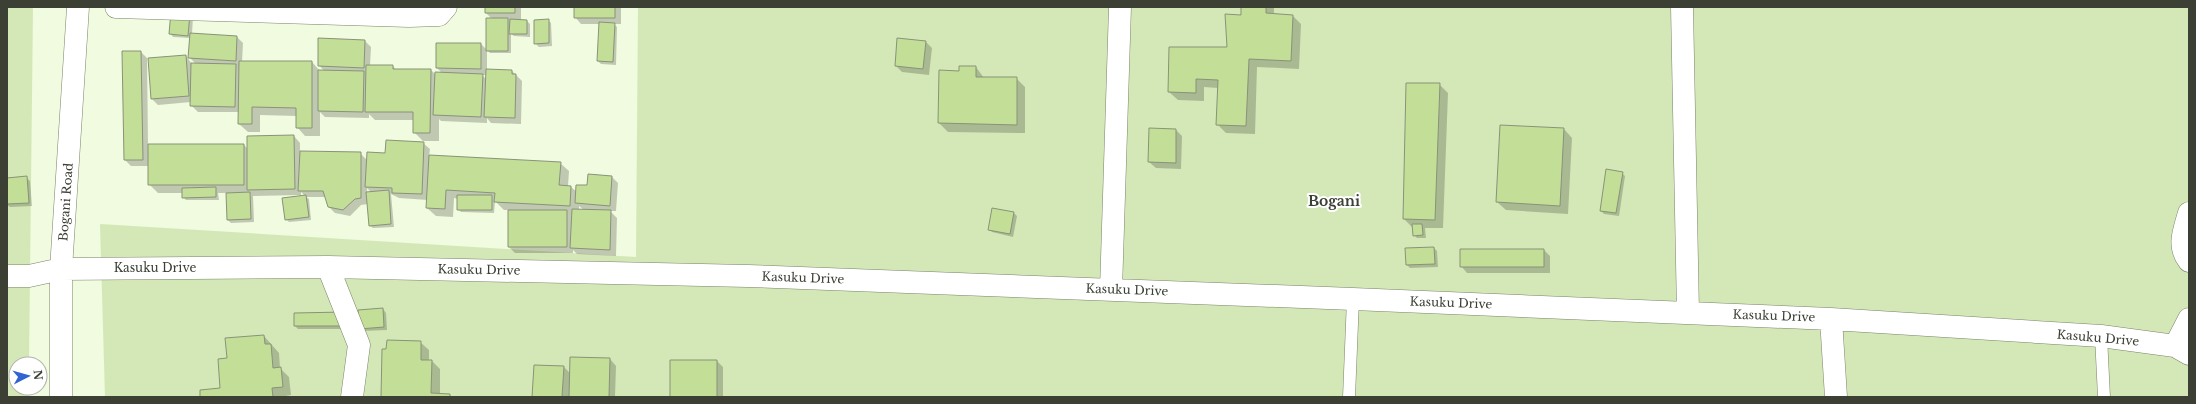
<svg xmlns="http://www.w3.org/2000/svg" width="2196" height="404" font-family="'Libre Baskerville',serif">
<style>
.green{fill:#d4e8b7}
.shadow{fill:#0003;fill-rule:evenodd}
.building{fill:#c3de97;stroke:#889379}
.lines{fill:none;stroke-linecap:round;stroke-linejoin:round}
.service-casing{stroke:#798369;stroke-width:13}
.minor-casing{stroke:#798369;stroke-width:23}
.service{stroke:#fff;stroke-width:12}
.minor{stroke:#fff;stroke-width:22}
.labels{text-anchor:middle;stroke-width:4;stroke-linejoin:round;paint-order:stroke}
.street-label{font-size:12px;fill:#3b3f34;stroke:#fff}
.quarter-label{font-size:14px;font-weight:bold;fill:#3b3f34;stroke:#fff}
</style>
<rect width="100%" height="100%" fill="#f0fbdf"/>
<path class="green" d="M7 7H33L29 364H16V388H28V397H7Z
M638 7H2189V397H105L100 224 636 257Z"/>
<path class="shadow" d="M486 7H521V20L527 21 530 24V37L514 36 511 34V53H490L487 50V70L512 71 522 81 521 124 491 123 487 118V123L441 121 439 119V141H423L414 132V120H375L369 114V118L325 117 320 112V136H305L297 127V116L260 115V132H248L239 124V112H198L191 105V102L158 105 152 99 186 56 192 64H196L189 57 191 38 173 37 170 33 193 17 192 34 237 37 243 43 242 62H312L320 71H324L319 65 365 41 371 47 370 66H393L396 70H431L436 75 442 73 437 68V44H481L487 50 492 19 486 13ZM482 75H487L486 79Z
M575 7H621V24H614L617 27 616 65 601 64 598 61 600 24H581L575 17Z
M1228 7H1274V15H1292L1301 24 1299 69 1257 67 1255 134 1226 133 1217 124 1218 88 1204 87V101L1178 100 1169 92 1228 48 1241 16 1242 8Z
M548 20 551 23 552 46 539 47 535 43Z
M926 42 932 48 929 75 902 72 896 66Z
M141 52 147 58 148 145H244L248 149 294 136 300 143V152L360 153 367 160 423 143 430 149 429 156 560 163 569 171 568 186 571 187 577 192 612 177 618 183 616 211H610L617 218 616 256 577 254 573 250V253H515L509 247V210H504L495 201 494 213 461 212 458 209V199L454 198 453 217 436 216 427 208 428 200 399 198 391 194 394 227 373 228 369 225 368 204 361 205 350 216 335 213 329 207 326 197H306L309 199 311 220 289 222 286 219 300 195 253 196 254 222 231 223 228 220 227 193H218L219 200H186L183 197V193H158L149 184V166H131L125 160ZM367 188 372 193H367ZM301 192 305 196H301ZM579 206 584 210H579Z
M976 67 984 78H1016L1025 87V133L948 132 939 123 940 71 960 72Z
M1407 84H1439L1448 93 1443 228H1425L1426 238H1417L1414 235 1413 228 1404 219Z
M1564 129 1572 138 1568 214 1506 210 1497 202Z
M1176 130 1182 136 1181 169 1156 168 1149 162Z
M1622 173 1625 176 1619 216 1604 214 1601 211Z
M27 178 30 181 32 206 10 207 7 205V179Z
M1014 213 1017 216 1013 237 992 232 989 229Z
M1434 248 1437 251 1438 267 1410 268 1407 265 1406 249Z
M1544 250 1550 256V273H1467L1461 266Z
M383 309 386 313 387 330 363 331 360 328Z
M347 317V329H298L295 326Z
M264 336 279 353 280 368 289 377 291 395 280 397H201L221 389 228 359Z
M420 342 429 350V361H432L440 369V395H450L452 397H382Z
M571 358 610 359 616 366 615 397H533L564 367 571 374Z
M717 361 723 367V397H671Z"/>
<path class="building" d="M485 7H515V13H485Z
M574 7H615V18H574Z
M1241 7H1266V13L1293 15 1291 61 1249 59 1246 126 1216 125 1218 80 1196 79V93L1168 92 1169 47H1227L1225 14 1241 15Z
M171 11 190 13 188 36 169 34Z
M486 18H508V51H486Z
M510 19 527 20V34H509Z
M549 19V43L534 44V20Z
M599 22 615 23 613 62 597 61Z
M190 33 237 36 236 61 188 58Z
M318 38 365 40 364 68 318 66Z
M897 38 926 41 923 69 895 66Z
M436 43H481V69L436 68Z
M122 51H141L143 160H124Z
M186 55 189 96 151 99 148 58Z
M239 61H312V128H296V108L252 107V124H238Z
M191 63 236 64 235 107 190 106Z
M366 65H393V69H431L430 133H413V112H365Z
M959 66H976V77H1017V125L938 123 939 70 959 71Z
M486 69 512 70V74H516L515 118 484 117Z
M318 70 364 71 363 112 318 111Z
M435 72 483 74 481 117 433 115Z
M1406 83H1440L1435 220 1403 219Z
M1500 125 1564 128 1560 206 1496 202Z
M1149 128 1176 129V163L1148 162Z
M294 135 295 189 247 190V136Z
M386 140 424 142 422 194 392 193V188L365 187 367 152 385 153Z
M148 144H244V185H148Z
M300 151 361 152V198L355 199 343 210 328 207 323 191H298Z
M429 155 561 162 559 185 571 186 570 206 494 202 495 193 446 190 445 209 426 208Z
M1606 169 1623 172 1616 213 1600 211Z
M588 174 612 176 610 206 575 203 576 185H587Z
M27 176 29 203 7 204V178Z
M216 187V197L182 198V188Z
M389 190 391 224 369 226 366 192Z
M250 192 251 219 227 220 226 193Z
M306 195 309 217 285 220 282 198Z
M457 195H492V210H457Z
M992 208 1014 212 1010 234 988 230Z
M572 209 611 210 610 250 570 248Z
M508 210H567V247H508Z
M1412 224H1422L1423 235 1413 236Z
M1434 247 1435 264 1406 265 1405 248Z
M1460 249H1544V267H1460Z
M383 308 384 327 359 329 358 310Z
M344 312V326H294V313Z
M264 335 265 344H271L273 368 281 367 283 387 272 388 273 397H200V390L220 388 218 359 227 358 225 338Z
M387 340 421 341V360H432L431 393 450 394V397H381L382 349H386Z
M570 357 610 358 609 397H569Z
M670 360H717V397H670Z
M534 365 564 366 562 397H532Z"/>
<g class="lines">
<g class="service-casing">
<path id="service" d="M2101 336 2104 397
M1349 397 1353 299"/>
</g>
<g class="minor-casing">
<path id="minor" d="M116 7 409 16 439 15 446 7
M1682 7 1688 313
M2189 213C2184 231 2177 246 2189 261
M328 267 359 345 352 397
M7 276H29L61 269 328 267 748 276 1353 299 1831 319 2101 336 2175 346 2189 354
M1111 290 1120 7
M1831 319 1836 397
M2175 346 2189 319
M61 397V269L78 7"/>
</g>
<use href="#service" class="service"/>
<use href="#minor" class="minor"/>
</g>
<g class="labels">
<g class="street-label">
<text transform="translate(66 202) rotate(-86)" y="4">Bogani Road</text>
<text x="155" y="272">Kasuku Drive</text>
<text transform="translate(479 270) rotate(1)" y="4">Kasuku Drive</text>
<text transform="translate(803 278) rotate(2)" y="4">Kasuku Drive</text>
<text transform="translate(1127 290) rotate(2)" y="4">Kasuku Drive</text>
<text transform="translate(1451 303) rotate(2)" y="4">Kasuku Drive</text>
<text transform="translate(1774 316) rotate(2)" y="4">Kasuku Drive</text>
<text transform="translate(2098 338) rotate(5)" y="4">Kasuku Drive</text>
</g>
<g class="quarter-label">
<text x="1334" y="206">Bogani</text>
</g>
</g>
<rect width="2196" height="404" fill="none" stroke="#3b3f34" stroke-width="16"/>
<g transform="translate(28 376) rotate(84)"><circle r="19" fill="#ffffff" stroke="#b1b2ae"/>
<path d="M0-3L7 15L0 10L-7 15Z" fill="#3363d3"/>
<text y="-6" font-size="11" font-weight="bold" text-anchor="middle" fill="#3b3f34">N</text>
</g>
</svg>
